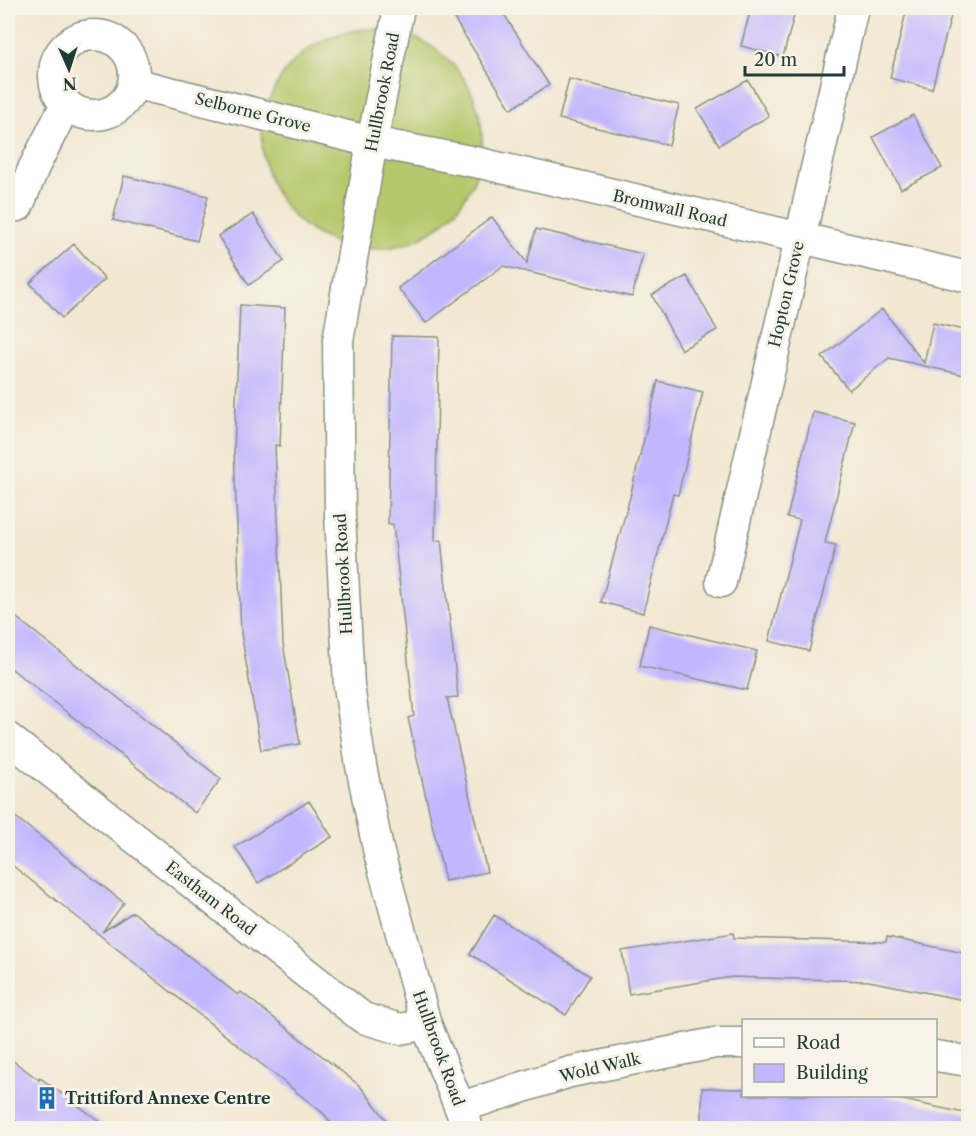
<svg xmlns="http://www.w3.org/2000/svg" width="976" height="1136" font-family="'Libre Caslon Text',serif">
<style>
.grass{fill:#b6c86c;stroke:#6a8250;stroke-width:1.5}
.building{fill:#c2b7ff}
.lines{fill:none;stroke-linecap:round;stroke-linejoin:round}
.street-casing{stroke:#889283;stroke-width:33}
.street{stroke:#fff;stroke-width:30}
.labels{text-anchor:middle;stroke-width:6;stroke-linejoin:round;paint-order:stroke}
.street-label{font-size:16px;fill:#1f3d34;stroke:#f7f3e8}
.poi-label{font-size:16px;font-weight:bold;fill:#1f3d34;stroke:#f7f3e8;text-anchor:start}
</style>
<rect width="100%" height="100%" fill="#f7f3e8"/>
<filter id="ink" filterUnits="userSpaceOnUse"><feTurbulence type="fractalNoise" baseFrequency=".0167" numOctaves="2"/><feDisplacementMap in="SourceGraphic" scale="12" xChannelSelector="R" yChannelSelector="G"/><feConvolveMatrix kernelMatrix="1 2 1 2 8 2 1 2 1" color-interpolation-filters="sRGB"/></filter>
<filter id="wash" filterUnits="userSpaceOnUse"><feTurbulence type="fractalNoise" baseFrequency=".008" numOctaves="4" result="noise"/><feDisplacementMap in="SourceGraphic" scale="24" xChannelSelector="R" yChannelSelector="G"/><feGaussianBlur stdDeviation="1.35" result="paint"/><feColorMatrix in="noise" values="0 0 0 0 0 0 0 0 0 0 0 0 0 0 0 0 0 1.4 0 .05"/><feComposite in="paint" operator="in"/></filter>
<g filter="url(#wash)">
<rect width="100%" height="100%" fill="#f2e8d2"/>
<path class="grass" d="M262 139a110 110 0 1 1 220 0a110 110 0 1 1-220 0Z"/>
<g id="blocks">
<path class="building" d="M467 8H500L549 85 511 109 453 17Z
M751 8H796L783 57 741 46Z
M907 8H953L932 89 890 78Z
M569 79 679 105 669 145 559 119Z
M748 80 769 116 719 145 697 109Z
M913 115 942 168 901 189 873 137Z
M124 176 208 196 197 241 113 220Z
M253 214 284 261 249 285 218 236Z
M492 217 527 263 536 229 643 254 632 297 503 266 426 323 398 288Z
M74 244 105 279 62 318 30 283Z
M687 276 717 330 681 350 652 295Z
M240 305 285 308 280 446 275 445 283 643 300 744 261 750 241 633 234 449Z
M882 309 924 363 933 323 969 331V376L889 358 849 390 822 357Z
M392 336 439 337 435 541 441 540 458 697 447 698 487 872 445 881 408 718 414 716 393 524H388Z
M658 381 703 392 678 495 673 494 643 613 601 602 630 497Z
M813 412 855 422 825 543 836 545 809 651 769 641 800 520 787 517Z
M8 611 221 779 195 813 8 666Z
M649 625 757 651 747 690 640 666Z
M309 801 332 837 258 883 235 847Z
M8 811 124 903 102 932 133 912 238 995 241 992 360 1086 393 1128H335L324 1114 8 862Z
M494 915 590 976 566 1015 470 954Z
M733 933 734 938 886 942 887 937 969 954V1001L869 981 732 977 629 994 622 951Z
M8 1057 39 1080 40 1078 109 1128H25L8 1115Z
M702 1088 744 1089V1095H880L969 1114V1128H702Z"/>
</g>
</g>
<g filter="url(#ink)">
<use href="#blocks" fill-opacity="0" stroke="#889283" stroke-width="1.5"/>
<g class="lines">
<g class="street-casing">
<path id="street" d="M399 8 372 142 338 341 340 515 349 686 361 766 378 849 426 1024 468 1128
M54 75a40 40 0 1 1 80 0a40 40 0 1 1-80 0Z
M133 83 372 142 480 163 968 277
M18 206 34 167 66 104
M721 582 853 8
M8 738 363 1018 400 1029 426 1024
M936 1056 968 1061
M461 1107 570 1072 715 1043H744"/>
</g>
<use href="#street" class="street"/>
</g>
</g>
<defs>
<g id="building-bare" transform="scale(1.8)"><path d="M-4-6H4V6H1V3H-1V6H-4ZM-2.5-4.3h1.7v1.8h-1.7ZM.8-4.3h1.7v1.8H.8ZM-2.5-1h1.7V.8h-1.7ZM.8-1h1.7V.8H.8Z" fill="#1f6fb2" stroke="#f7f3e8" stroke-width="2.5" paint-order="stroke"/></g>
</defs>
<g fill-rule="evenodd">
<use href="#building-bare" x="47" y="1098"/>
</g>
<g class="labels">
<g class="street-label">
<text transform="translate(382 92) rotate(-79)" y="6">Hullbrook Road</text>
<text transform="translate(253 112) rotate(14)" y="6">Selborne Grove</text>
<text transform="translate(670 208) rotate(13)" y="6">Bromwall Road</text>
<text transform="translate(786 294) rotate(-77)" y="6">Hopton Grove</text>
<text transform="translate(343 574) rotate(-93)" y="6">Hullbrook Road</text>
<text transform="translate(211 898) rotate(38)" y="6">Eastham Road</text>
<text transform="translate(439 1048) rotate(70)" y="6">Hullbrook Road</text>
<text transform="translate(600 1067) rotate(-13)" y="6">Wold Walk</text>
</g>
<g class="poi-label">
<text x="65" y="1104">Trittiford Annexe Centre</text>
</g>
</g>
<rect width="976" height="1136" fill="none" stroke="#f7f3e8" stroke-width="30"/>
<rect x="742" y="1019" width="195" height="78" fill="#f7f3e8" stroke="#a1aaa0" stroke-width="1.5"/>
<rect x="754" y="1038" width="30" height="9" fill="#ffffff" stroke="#a1aaa0" stroke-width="1.5"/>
<text x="796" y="1049" font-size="18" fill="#1f3d34">Road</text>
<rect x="754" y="1064" width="30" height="18" fill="#c2b7ff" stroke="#a1aaa0" stroke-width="1.5"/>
<text x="796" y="1079" font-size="18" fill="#1f3d34">Building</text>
<g transform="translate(69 69) rotate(177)" stroke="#f7f3e8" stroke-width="4.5" paint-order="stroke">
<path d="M0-4.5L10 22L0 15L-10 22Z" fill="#1f3d34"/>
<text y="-9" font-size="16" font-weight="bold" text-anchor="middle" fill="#1f3d34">N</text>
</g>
<path d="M745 66v9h99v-9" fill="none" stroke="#1f3d34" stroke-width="3"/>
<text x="754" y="66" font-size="18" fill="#1f3d34" stroke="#f7f3e8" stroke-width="4.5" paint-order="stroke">20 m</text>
</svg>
